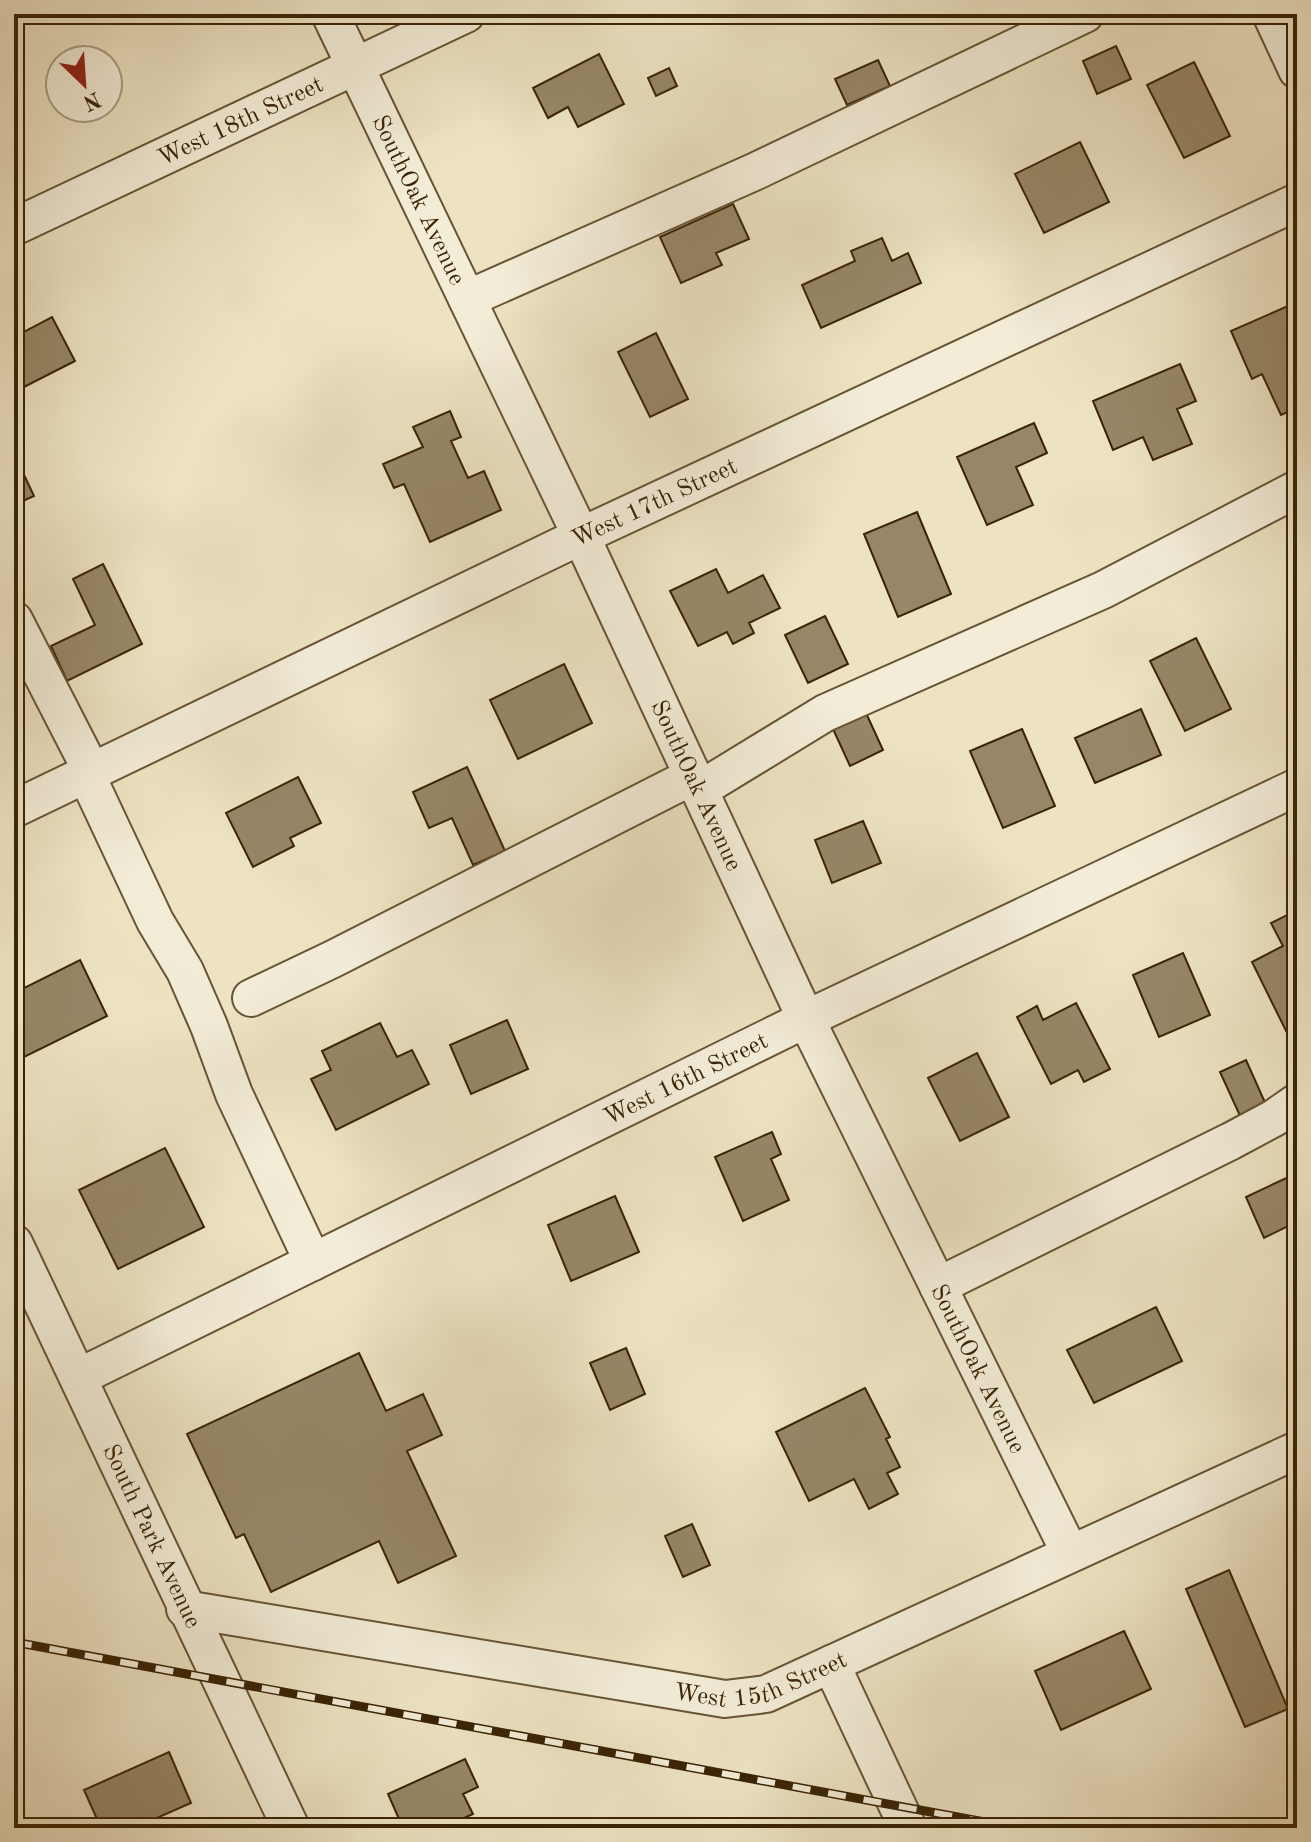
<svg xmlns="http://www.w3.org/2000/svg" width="1311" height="1842" font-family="'Old Standard TT',serif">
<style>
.building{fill:#978767;stroke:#3a2404;stroke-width:2}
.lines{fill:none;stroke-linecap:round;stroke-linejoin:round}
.minor-casing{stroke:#675434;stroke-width:40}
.minor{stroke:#f3edd8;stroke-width:36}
.rail-casing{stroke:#3a2404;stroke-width:9}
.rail{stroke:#f3edd8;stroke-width:6;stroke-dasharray:18;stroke-linecap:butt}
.labels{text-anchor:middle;stroke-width:8;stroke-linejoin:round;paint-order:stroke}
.street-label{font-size:24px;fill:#3a2404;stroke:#f3edd8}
</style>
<rect width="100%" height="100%" fill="#ede3c3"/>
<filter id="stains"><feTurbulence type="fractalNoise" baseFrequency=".0025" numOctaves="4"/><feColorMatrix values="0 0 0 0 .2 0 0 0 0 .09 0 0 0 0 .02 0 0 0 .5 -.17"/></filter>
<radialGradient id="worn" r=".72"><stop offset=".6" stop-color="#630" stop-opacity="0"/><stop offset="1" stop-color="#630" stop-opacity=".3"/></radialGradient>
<path class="building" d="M1116 46 1131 79 1097 94 1083 61Z
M599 54 624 104 578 127 568 107 548 118 533 88Z
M878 60 890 86 847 105 835 79Z
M1194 62 1230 136 1184 158 1147 85Z
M669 68 677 86 656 96 648 78Z
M1080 142 1109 202 1044 233 1015 174Z
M733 204 749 239 716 253 722 265 681 283 660 237Z
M882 238 892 261 908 253 921 283 821 328 802 285 855 261 851 251Z
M1297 302V408L1281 415 1262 374 1252 379 1231 331Z
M52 317 75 361 14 392V337Z
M656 333 688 399 650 417 618 352Z
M1180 364 1196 401 1177 409 1192 444 1153 460 1143 437 1113 450 1093 401Z
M450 411 461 437 451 441 468 478 484 471 501 510 430 542 404 484 394 488 383 464 423 447 413 427Z
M1034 423 1047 453 1016 467 1033 505 987 525 957 457Z
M16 458 34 496 14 505V459Z
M917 512 951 594 898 617 864 534Z
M103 564 142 644 67 681 51 646 95 625 73 579Z
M716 569 728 593 763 575 780 608 749 623 754 633 733 644 727 632 698 646 670 591Z
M825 616 848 664 808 683 785 635Z
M1196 638 1231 709 1185 731 1150 661Z
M14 645 30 677 14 685Z
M564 664 592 723 518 759 490 700Z
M1141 709 1161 755 1095 783 1075 738Z
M866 713 883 750 850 766 833 729Z
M1022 729 1055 806 1003 828 970 751Z
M467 767 505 851 473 865 452 818 429 828 413 792Z
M298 777 321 823 290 838 294 846 253 867 226 813Z
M863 821 881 863 832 883 815 840Z
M1297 910V959L1293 961 1297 969V1053L1252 962 1283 946 1271 923Z
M1183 953 1210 1015 1159 1037 1133 975Z
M80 960 107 1016 16 1061 14 993Z
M1076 1003 1110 1069 1084 1082 1078 1070 1051 1084 1017 1017 1037 1006 1043 1020Z
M507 1020 528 1069 471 1094 450 1045Z
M380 1023 397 1057 412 1050 429 1084 336 1130 311 1079 331 1070 322 1051Z
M977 1053 1009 1117 960 1141 928 1078Z
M1246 1060 1267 1107 1241 1118 1220 1072Z
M772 1132 781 1154 771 1159 789 1200 743 1221 715 1157Z
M165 1148 204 1227 118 1269 79 1190Z
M1297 1173V1240L1290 1225 1264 1238 1246 1197Z
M615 1196 639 1252 571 1281 548 1225Z
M1156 1307 1182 1361 1094 1403 1067 1350Z
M626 1348 645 1394 610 1410 590 1363Z
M359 1353 386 1411 423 1394 442 1435 407 1451 456 1556 398 1583 379 1541 271 1592 244 1534 236 1538 187 1434Z
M865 1388 890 1437 886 1439 900 1467 887 1473 898 1494 869 1509 854 1479 809 1501 776 1432Z
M692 1524 710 1565 683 1577 665 1536Z
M1229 1570 1288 1709 1245 1727 1186 1589Z
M1297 1585V1613L1287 1590Z
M1124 1631 1151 1689 1061 1730 1035 1671Z
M169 1752 191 1803 134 1828H101L84 1790Z
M465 1759 478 1787 463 1794 473 1814 442 1828H403L388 1794Z"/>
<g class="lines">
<g class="minor-casing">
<g id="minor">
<path id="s1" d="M330 14 581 536 806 1019 1070 1553"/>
<path d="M1271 14 1297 70"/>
<path id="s2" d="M14 227 466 14"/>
<path d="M467 299 754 172 1085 14"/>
<path d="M14 620 92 772"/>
<path d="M86 774 155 921 185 971 209 1026 234 1094 313 1262"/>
<path d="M699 790 825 713 1103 590 1297 489"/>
<path id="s3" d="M14 809 581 536 1297 202"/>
<path d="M251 998 333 959 693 776"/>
<path id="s4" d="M14 1243 291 1828"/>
<path d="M938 1286 1231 1141 1274 1118 1297 1102"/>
<path id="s5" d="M79 1377 806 1019 1297 787"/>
<path id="s6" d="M185 1609 725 1699 766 1694 1297 1450"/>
<path d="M831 1664 908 1828"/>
</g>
</g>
<use href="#minor" class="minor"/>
<g class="rail-casing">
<path id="rail" d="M14 1642 1017 1828"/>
</g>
<use href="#rail" class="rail"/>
</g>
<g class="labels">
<g class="street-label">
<text dy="8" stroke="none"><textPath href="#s2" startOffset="250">West 18th Street</textPath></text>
<text dy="8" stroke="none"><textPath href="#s1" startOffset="206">SouthOak Avenue</textPath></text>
<text dy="8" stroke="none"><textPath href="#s3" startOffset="710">West 17th Street</textPath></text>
<text dy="8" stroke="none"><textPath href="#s1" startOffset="854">SouthOak Avenue</textPath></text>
<text dy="8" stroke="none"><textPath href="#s5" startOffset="676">West 16th Street</textPath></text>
<text dy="8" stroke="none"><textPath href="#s1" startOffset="1502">SouthOak Avenue</textPath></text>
<text dy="8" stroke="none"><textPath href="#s4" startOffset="324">South Park Avenue</textPath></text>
<text dy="8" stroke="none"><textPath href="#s6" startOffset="586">West 15th Street</textPath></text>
</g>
</g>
<rect width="1311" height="1842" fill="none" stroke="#ede3c3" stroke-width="48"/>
<rect x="16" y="16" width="1279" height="1810" fill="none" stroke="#3a2404" stroke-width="4"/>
<rect x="24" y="24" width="1263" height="1794" fill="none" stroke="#3a2404" stroke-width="2"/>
<g transform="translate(84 84) rotate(155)"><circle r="38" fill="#f3edd8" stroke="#a99d83" stroke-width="2"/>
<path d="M0-6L14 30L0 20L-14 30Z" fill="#8f2418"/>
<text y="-12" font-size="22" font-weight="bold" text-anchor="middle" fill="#3a2404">N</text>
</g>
<rect width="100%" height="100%" filter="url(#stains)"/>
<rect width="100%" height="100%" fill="url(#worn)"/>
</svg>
